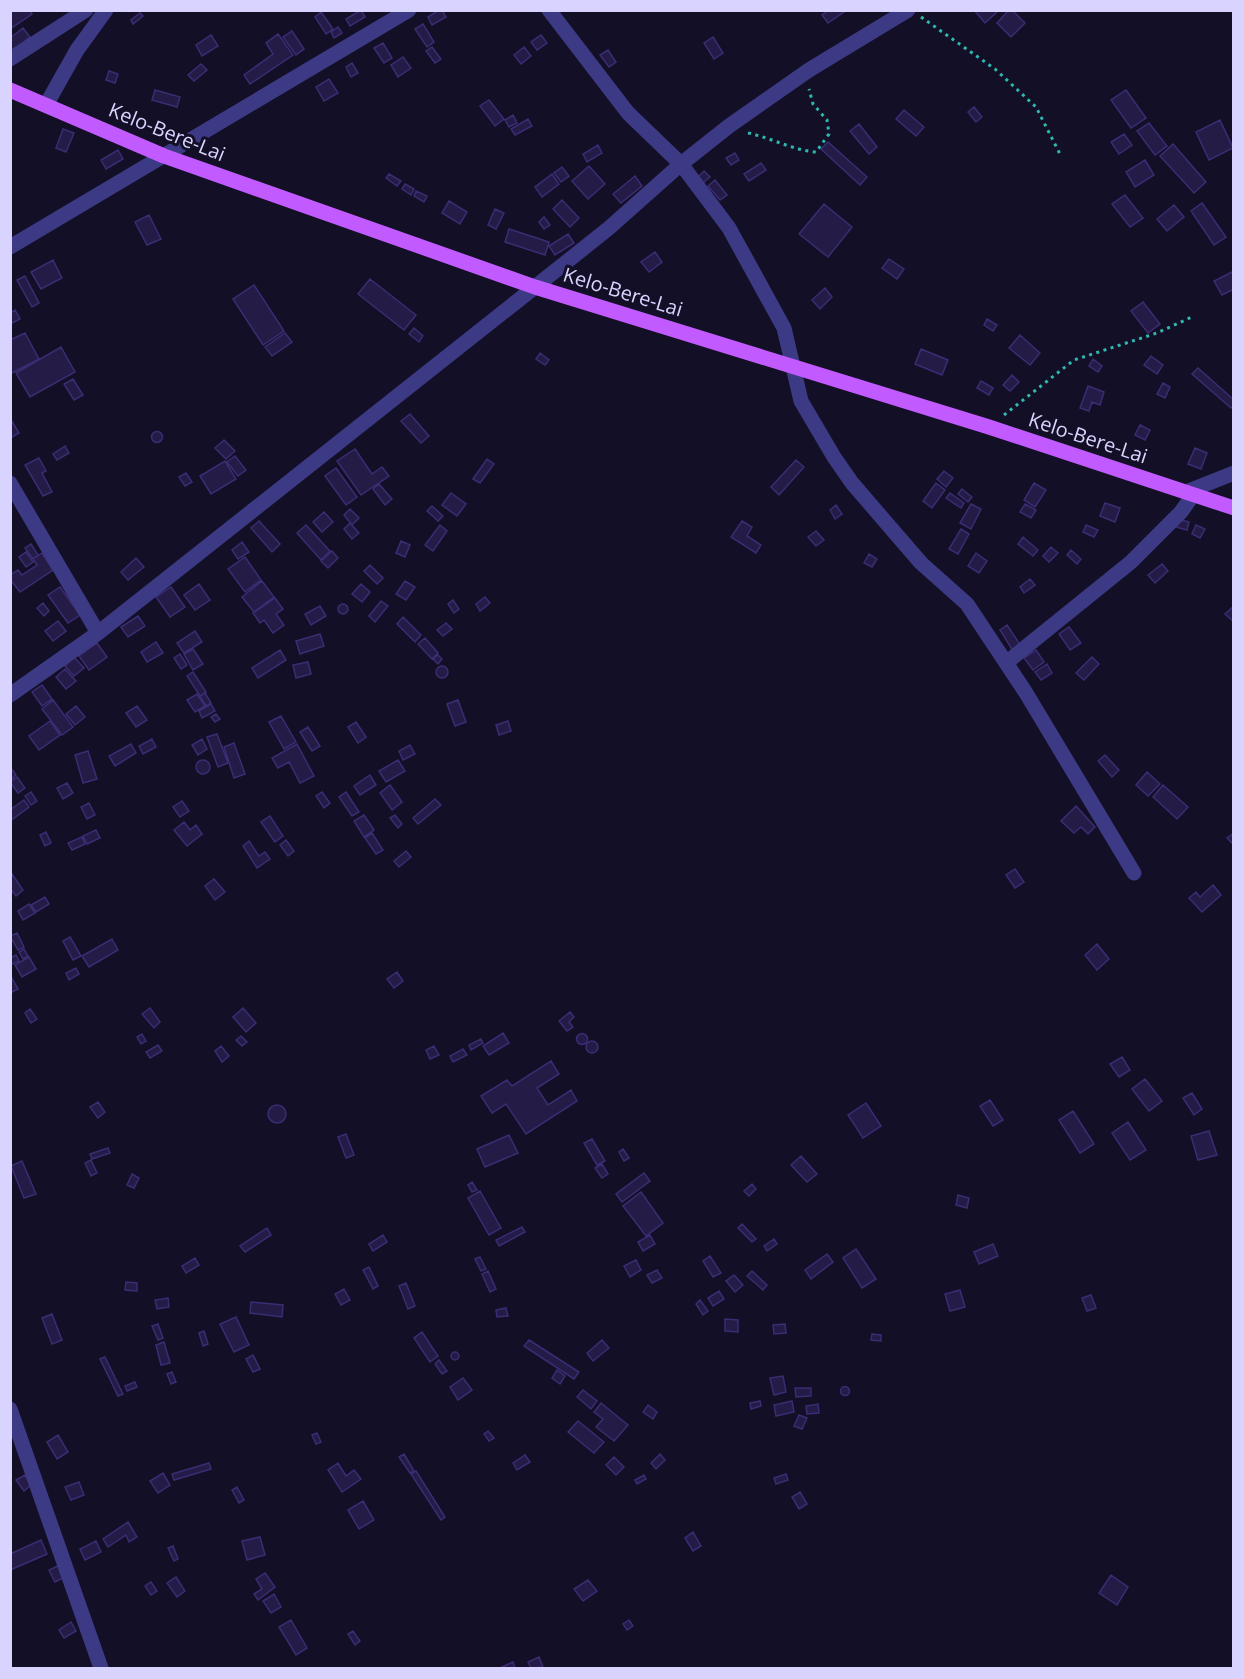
<svg xmlns="http://www.w3.org/2000/svg" width="1244" height="1679" font-family="'Open Sans',sans-serif">
<style>
.building{fill:#241b47;stroke:#3b2d73;stroke-width:1.5}
.lines{fill:none;stroke-linecap:round;stroke-linejoin:round}
.path{stroke:#2fb8b0;stroke-width:3;stroke-dasharray:3 4.5;stroke-linecap:butt}
.minor{stroke:#3d3a85;stroke-width:15}
.major{stroke:#c25bff;stroke-width:15}
.labels{text-anchor:middle;stroke-width:6;stroke-linejoin:round;paint-order:stroke}
.street-label{font-size:20px;fill:#d9d4ff;stroke:#130f26}
</style>
<rect width="100%" height="100%" fill="#130f26"/>
<path class="building" d="M10 10H30L32 14 10 29Z
M361 10 365 17 350 26 346 19Z
M439 10H442L446 17 432 25 428 17Z
M829 10H843L844 12 828 23 822 15Z
M974 10H996L997 12 985 23Z
M1009 10H1012L1025 23 1011 37 997 23Z
M321 12 333 29 326 34 315 17Z
M140 13 143 16 133 24 131 20Z
M423 24 434 42 427 47 415 29Z
M338 27 342 33 334 38 331 32Z
M23 28 30 37 11 52 10 38Z
M292 31 304 49 296 55 283 37Z
M278 34 293 55 250 84 244 75 273 54 266 43Z
M211 35 218 46 202 56 196 45Z
M541 35 547 43 537 50 531 42Z
M713 37 723 53 714 59 704 43Z
M383 43 392 58 384 63 374 48Z
M432 47 441 59 435 63 426 51Z
M524 47 531 56 521 64 514 55Z
M608 50 616 62 609 67 600 55Z
M403 57 411 68 398 77 391 65Z
M352 63 358 73 351 77 346 67Z
M201 64 207 70 194 81 188 75Z
M109 71 118 74 115 83 106 80Z
M329 79 338 93 324 101 316 87Z
M155 90 180 97 177 107 152 100Z
M1126 90 1146 118 1131 128 1111 100Z
M489 100 504 119 495 126 480 106Z
M974 107 982 117 976 122 968 112Z
M904 110 924 127 916 136 896 119Z
M513 115 517 123 509 127 505 120Z
M528 119 532 126 515 135 511 129Z
M1220 120 1233 148 1209 160 1196 132Z
M1149 123 1167 146 1155 155 1137 131Z
M859 124 877 147 869 154 850 131Z
M63 129 74 133 66 152 56 148Z
M1124 134 1132 145 1119 154 1111 142Z
M828 142 867 177 860 185 821 149Z
M1173 144 1206 182 1194 193 1160 156Z
M598 145 602 153 587 162 583 154Z
M118 150 123 159 106 169 101 160Z
M735 153 739 160 731 165 726 158Z
M1145 160 1154 175 1135 187 1126 172Z
M761 163 766 170 749 181 744 174Z
M589 166 605 184 588 199 572 181Z
M562 167 569 176 561 182 554 173Z
M704 171 710 177 703 183 698 177Z
M389 174 401 181 397 186 386 178Z
M552 174 559 184 542 197 535 187Z
M635 176 642 186 621 203 613 194Z
M715 180 727 195 720 200 708 186Z
M405 184 414 189 411 195 402 189Z
M416 191 427 196 424 202 414 196Z
M1125 195 1143 218 1130 227 1112 204Z
M562 200 579 218 570 227 553 209Z
M449 201 467 212 460 224 442 213Z
M1202 203 1226 237 1214 245 1191 211Z
M824 204 852 227 828 257 799 234Z
M1174 205 1184 217 1167 231 1157 219Z
M495 209 504 213 496 229 488 225Z
M149 215 161 239 147 245 135 222Z
M544 217 550 225 544 229 539 222Z
M509 229 549 242 545 255 505 242Z
M568 234 574 243 555 255 549 246Z
M655 252 662 262 649 272 641 262Z
M889 259 904 269 897 279 882 268Z
M53 260 62 278 41 289 31 272Z
M1234 271V289L1222 295 1214 281Z
M25 276 39 303 32 307 17 280Z
M370 279 416 315 404 330 358 294Z
M254 285 284 331 263 345 233 299Z
M825 288 832 297 820 309 812 300Z
M1143 302 1160 324 1148 333 1131 311Z
M15 310 20 319 10 324V313Z
M987 319 997 325 993 331 984 325Z
M414 328 423 336 419 342 409 334Z
M25 333 39 359 10 374V340Z
M285 333 292 342 272 356 265 347Z
M1020 335 1040 353 1030 365 1009 348Z
M61 347 75 372 30 397 16 373Z
M921 349 948 360 942 375 915 364Z
M540 353 549 360 545 365 536 359Z
M1151 356 1163 365 1157 374 1144 365Z
M1093 359 1102 366 1098 372 1089 366Z
M1198 368 1234 400V405L1231 408 1192 374Z
M1012 375 1019 382 1010 391 1003 385Z
M73 379 83 395 74 400 64 384Z
M981 381 993 388 989 395 977 388Z
M1163 383 1170 387 1165 398 1157 394Z
M1088 386 1104 392 1100 405 1092 402 1089 411 1080 408Z
M410 414 429 436 421 443 401 421Z
M10 418 19 433 12 437 10 435Z
M1140 425 1150 430 1145 440 1135 435Z
M151.5 437a5.5 5.5 0 1 1 11 0a5.5 5.5 0 1 1-11 0Z
M224 440 235 451 226 459 215 448Z
M65 446 69 453 57 460 53 454Z
M1195 448 1207 453 1201 469 1188 464Z
M355 449 372 474 382 467 389 476 361 495 337 461Z
M235 456 246 470 238 476 227 462Z
M39 458 46 471 42 473 52 492 43 496 25 465Z
M487 459 494 464 480 483 473 479Z
M796 460 804 467 779 495 771 487Z
M225 461 236 479 211 494 200 476Z
M336 468 357 497 346 505 325 476Z
M944 471 953 478 946 487 937 479Z
M186 473 192 482 185 486 179 477Z
M936 483 945 490 932 508 923 501Z
M1034 483 1046 490 1035 507 1024 500Z
M379 484 392 499 385 505 373 489Z
M962 489 972 497 968 502 958 494Z
M451 493 466 504 457 516 442 505Z
M950 493 964 503 961 508 946 498Z
M1105 503 1120 508 1115 522 1100 516Z
M971 504 981 509 971 529 960 523Z
M1025 504 1036 510 1031 518 1020 512Z
M836 505 842 514 835 519 830 510Z
M432 506 443 516 438 521 427 511Z
M350 509 359 518 352 525 344 515Z
M324 512 333 522 322 532 313 522Z
M1178 519 1189 522 1187 530 1176 527Z
M259 521 280 544 272 552 251 528Z
M742 521 752 527 747 536 761 545 756 553 731 537Z
M350 523 359 533 352 539 344 529Z
M306 525 330 551 321 560 297 533Z
M440 525 447 531 433 551 425 545Z
M1086 525 1098 530 1094 537 1083 532Z
M1196 525 1205 529 1200 538 1192 534Z
M961 529 969 534 958 554 949 549Z
M816 531 824 540 816 546 808 537Z
M1023 537 1038 550 1033 556 1018 544Z
M401 541 410 545 405 557 396 553Z
M242 542 249 552 238 559 232 550Z
M31 544 38 555 33 559 25 548Z
M1051 547 1058 553 1049 562 1043 556Z
M1071 550 1081 559 1077 564 1067 555Z
M332 551 338 558 328 568 321 561Z
M26 552 33 562 26 567 19 557Z
M42 553 53 570 20 592 10 579V575L18 570 22 575 37 565 33 559Z
M976 553 987 561 979 573 968 566Z
M869 554 877 559 872 567 864 563Z
M245 557 261 580 245 592 228 569Z
M136 558 144 567 128 580 121 572Z
M1162 564 1168 571 1155 583 1148 575Z
M370 565 383 578 377 584 364 571Z
M1030 579 1035 585 1024 593 1020 587Z
M262 581 274 597 254 612 242 597Z
M405 581 415 587 406 600 396 594Z
M199 584 210 600 195 610 184 595Z
M361 584 370 592 362 602 352 594Z
M60 587 80 615 68 623 48 595Z
M171 587 185 607 170 617 156 597Z
M485 597 490 603 480 611 476 604Z
M275 598 283 609 276 614 284 625 273 633 264 620 260 623 253 613Z
M453 600 459 609 454 613 448 604Z
M381 601 388 606 375 622 369 616Z
M43 603 49 611 44 616 37 608Z
M338 609a5 5 0 1 1 10 0a5 5 0 1 1-10 0Z
M320 606 326 616 311 625 305 614Z
M1234 606V622L1225 614Z
M138 616 145 626 128 637 121 627Z
M403 617 421 635 415 642 397 624Z
M58 621 66 631 53 641 45 631Z
M446 623 452 629 443 636 437 630Z
M1007 625 1021 646 1013 651 1000 630Z
M1069 627 1081 643 1070 650 1059 634Z
M195 631 202 642 184 653 177 643Z
M320 634 324 646 300 654 296 641Z
M425 638 438 653 432 659 418 644Z
M156 642 163 653 147 662 141 652Z
M97 643 107 657 89 670 79 656Z
M193 649 203 664 193 670 184 654Z
M280 650 286 660 258 678 252 668Z
M1036 650 1044 662 1033 670 1024 658Z
M180 654 187 665 181 669 174 658Z
M438 655 442 659 438 664 433 659Z
M74 657 84 668 74 676 65 666Z
M1092 657 1099 664 1084 680 1076 673Z
M308 662 311 674 296 678 293 665Z
M1047 664 1052 673 1041 680 1035 672Z
M436 672a6 6 0 1 1 12 0a6 6 0 1 1-12 0Z
M65 669 76 681 66 689 56 677Z
M193 672 206 692 200 696 187 676Z
M42 685 52 699 42 706 32 692Z
M205 693 211 703 206 706 200 696Z
M197 694 205 706 195 712 187 700Z
M53 700 73 727 62 735 42 709Z
M458 700 466 722 455 726 447 704Z
M211 704 215 711 202 718 199 711Z
M76 706 85 717 75 725 66 714Z
M137 706 147 720 136 727 126 713Z
M216 714 220 719 215 722 211 717Z
M281 716 296 742 284 749 269 722Z
M50 721 60 735 39 750 29 736Z
M508 721 511 731 499 735 496 725Z
M356 722 366 737 358 743 348 727Z
M308 727 320 746 312 751 300 732Z
M217 734 228 763 218 767 207 737Z
M152 739 156 747 143 754 139 746Z
M202 739 207 749 198 755 192 745Z
M234 743 245 774 234 778 224 747Z
M131 744 136 753 115 766 109 756Z
M297 744 314 776 300 783 289 762 278 768 272 758Z
M410 745 415 754 403 760 399 751Z
M88 751 97 779 83 783 75 755Z
M1105 755 1119 770 1112 777 1098 761Z
M398 760 405 771 386 782 379 771Z
M196 767a7 7 0 1 1 14 0a7 7 0 1 1-14 0Z
M10 767 16 775 10 780Z
M1147 772 1160 784 1148 796 1136 785Z
M370 775 376 785 360 795 354 786Z
M17 777 25 788 18 793 10 782Z
M67 783 73 793 63 799 57 788Z
M390 785 402 802 392 810 380 793Z
M1163 785 1188 807 1177 819 1153 797Z
M31 792 37 801 31 805 25 796Z
M322 792 330 803 324 808 316 796Z
M346 792 359 812 352 816 339 797Z
M435 799 441 805 418 824 413 818Z
M24 800 29 807 10 821V810Z
M182 801 189 811 180 817 173 807Z
M89 803 95 815 87 819 81 807Z
M1076 806 1095 827 1088 834 1081 827 1074 833 1061 821Z
M364 815 374 830 364 837 354 821Z
M395 815 402 824 398 828 390 818Z
M270 816 283 836 275 842 261 822Z
M184 822 190 830 196 825 202 834 187 846 174 830Z
M96 830 100 838 87 844 83 836Z
M46 832 51 843 45 846 40 835Z
M372 833 383 850 376 854 365 838Z
M1234 833V845L1227 838Z
M82 837 85 844 72 850 68 843Z
M286 840 294 851 288 856 280 845Z
M249 841 259 856 265 852 270 859 257 868 243 846Z
M406 851 411 857 399 867 394 861Z
M1015 869 1024 882 1015 888 1006 875Z
M12 874 23 890 16 896 10 888Z
M214 879 225 892 215 900 205 886Z
M1213 885 1221 895 1202 912 1189 898 1196 892 1200 897Z
M45 897 49 904 36 912 31 905Z
M29 904 35 913 23 920 18 911Z
M17 933 24 947 18 950 10 936Z
M70 937 81 956 73 960 63 941Z
M112 939 118 950 89 967 82 956Z
M1097 944 1109 959 1097 970 1085 955Z
M24 949 28 956 23 959 19 952Z
M16 955 19 961 10 965V958Z
M29 957 36 969 22 977 15 965Z
M76 968 79 974 69 980 66 973Z
M397 972 403 981 394 988 387 979Z
M10 975 18 989 10 993Z
M150 1008 160 1022 154 1028 142 1014Z
M243 1008 256 1023 246 1032 233 1017Z
M30 1009 37 1019 31 1023 25 1013Z
M570 1012 574 1017 569 1022 573 1027 567 1031 559 1021Z
M503 1033 509 1043 489 1055 483 1046Z
M576.5 1039a5.5 5.5 0 1 1 11 0a5.5 5.5 0 1 1-11 0Z
M142 1034 146 1041 141 1044 137 1037Z
M241 1036 247 1042 242 1046 236 1040Z
M481 1039 483 1043 471 1050 469 1045Z
M586 1047a6 6 0 1 1 12 0a6 6 0 1 1-12 0Z
M158 1045 162 1051 150 1058 146 1052Z
M221 1046 229 1056 222 1062 215 1051Z
M434 1046 439 1055 430 1059 426 1050Z
M463 1049 467 1055 453 1062 450 1056Z
M1122 1057 1130 1070 1119 1077 1110 1064Z
M551 1061 559 1074 537 1088 548 1105 571 1090 577 1101 526 1134 506 1104 492 1113 481 1096 507 1080 512 1086Z
M1145 1079 1162 1101 1149 1111 1132 1089Z
M1192 1093 1202 1109 1194 1115 1183 1098Z
M990 1100 1003 1120 993 1126 980 1106Z
M98 1102 105 1112 98 1118 90 1107Z
M866 1103 881 1126 863 1138 848 1115Z
M268 1114a9 9 0 1 1 18 0a9 9 0 1 1-18 0Z
M1073 1111 1094 1144 1080 1153 1059 1120Z
M1128 1122 1146 1150 1130 1160 1112 1133Z
M1209 1131 1217 1155 1198 1160 1191 1136Z
M346 1134 354 1155 346 1158 338 1137Z
M509 1135 518 1153 485 1167 477 1149Z
M592 1139 605 1161 597 1165 584 1143Z
M108 1148 110 1153 92 1159 90 1154Z
M623 1149 629 1158 624 1161 619 1152Z
M801 1156 817 1174 807 1182 791 1165Z
M91 1160 97 1173 91 1176 85 1163Z
M22 1161 36 1194 24 1198 11 1166Z
M602 1164 608 1174 602 1178 595 1168Z
M644 1173 650 1181 622 1202 616 1194Z
M132 1174 139 1178 134 1188 127 1185Z
M472 1182 477 1190 472 1192 468 1185Z
M752 1184 756 1189 749 1196 744 1191Z
M480 1191 501 1228 489 1235 468 1198Z
M641 1192 663 1223 646 1236 623 1206Z
M958 1195 969 1198 967 1208 956 1205Z
M742 1224 756 1239 752 1242 738 1228Z
M522 1227 525 1232 499 1246 496 1240Z
M267 1228 271 1235 245 1252 240 1246Z
M383 1235 387 1242 373 1251 369 1244Z
M650 1235 655 1244 643 1251 638 1242Z
M774 1239 777 1244 767 1251 764 1246Z
M993 1244 998 1256 979 1264 974 1252Z
M856 1249 876 1279 862 1288 843 1258Z
M827 1254 833 1262 811 1279 805 1270Z
M710 1256 721 1273 713 1277 703 1261Z
M480 1257 486 1269 481 1271 475 1259Z
M195 1258 199 1265 186 1273 182 1266Z
M636 1260 641 1270 630 1277 624 1266Z
M369 1267 378 1286 373 1289 363 1270Z
M657 1270 662 1278 652 1283 647 1275Z
M488 1271 496 1289 490 1292 482 1274Z
M752 1271 767 1285 763 1290 747 1276Z
M734 1275 743 1285 735 1292 726 1281Z
M126 1282 137 1283V1291L125 1290Z
M406 1283 415 1306 408 1309 399 1286Z
M344 1289 350 1300 341 1305 335 1294Z
M960 1290 965 1307 950 1311 945 1294Z
M719 1291 724 1299 713 1306 708 1298Z
M1091 1295 1096 1308 1087 1311 1082 1298Z
M168 1298 169 1307 157 1309 155 1300Z
M700 1300 708 1311 703 1315 696 1304Z
M251 1302 283 1305 282 1317 250 1313Z
M506 1308 508 1316 497 1317 496 1310Z
M52 1314 62 1340 52 1344 42 1318Z
M236 1317 249 1345 234 1352 220 1324Z
M725 1319 738 1320V1332L725 1331Z
M158 1324 163 1338 158 1340 152 1326Z
M785 1324 786 1333 774 1334 773 1325Z
M204 1331 208 1344 203 1346 199 1333Z
M422 1332 438 1356 430 1362 414 1338Z
M872 1334 881 1335V1341L871 1340Z
M529 1340 579 1372 574 1379 524 1346Z
M602 1340 609 1348 593 1361 587 1353Z
M164 1342 170 1363 161 1365 156 1345Z
M451 1356a4 4 0 1 1 8 0a4 4 0 1 1-8 0Z
M253 1355 260 1369 253 1372 246 1359Z
M105 1357 123 1394 118 1396 100 1359Z
M439 1360 447 1371 442 1374 435 1364Z
M557 1370 565 1376 560 1384 552 1378Z
M172 1372 176 1382 171 1384 167 1374Z
M783 1376 786 1392 774 1395 770 1378Z
M463 1378 472 1390 458 1400 450 1387Z
M135 1382 137 1387 127 1391 125 1386Z
M840.5 1391a4.5 4.5 0 1 1 9 0a4.5 4.5 0 1 1-9 0Z
M795 1388H811V1396L796 1397Z
M583 1390 597 1401 591 1409 577 1397Z
M760 1401 761 1406 751 1409 750 1403Z
M792 1401 794 1412 776 1416 774 1405Z
M601 1403 628 1425 614 1441 596 1427 603 1419 594 1412Z
M818 1404 819 1413 807 1414 806 1406Z
M648 1405 657 1412 653 1419 643 1412Z
M799 1415 807 1418 802 1429 794 1426Z
M578 1421 604 1442 594 1453 568 1432Z
M488 1431 494 1438 489 1441 484 1434Z
M317 1433 321 1442 316 1444 312 1435Z
M58 1435 68 1452 57 1459 47 1442Z
M404 1454 414 1471 410 1473 399 1457Z
M660 1454 665 1460 656 1469 651 1463Z
M525 1455 530 1462 517 1470 513 1463Z
M614 1457 624 1467 616 1475 606 1465Z
M209 1463 211 1469 174 1480 172 1474Z
M338 1463 346 1476 354 1470 361 1479 342 1492 328 1470Z
M416 1471 445 1517 441 1520 411 1474Z
M163 1473 170 1485 158 1493 150 1481Z
M786 1474 788 1480 776 1484 774 1478Z
M25 1475 31 1485 24 1491 16 1480Z
M644 1475 646 1479 637 1484 635 1480Z
M79 1482 84 1495 71 1500 65 1487Z
M237 1487 244 1500 239 1503 232 1490Z
M800 1492 807 1504 799 1509 792 1497Z
M363 1501 374 1520 359 1529 348 1510Z
M128 1522 137 1537 129 1542 126 1535 108 1547 103 1539Z
M693 1532 701 1546 693 1551 685 1538Z
M260 1537 265 1555 247 1560 242 1541Z
M41 1540 47 1554 10 1570V1554Z
M96 1541 101 1552 85 1560 80 1549Z
M173 1546 178 1559 174 1561 168 1548Z
M60 1565 65 1577 55 1582 49 1570Z
M265 1573 275 1587 258 1600 254 1594 262 1589 256 1579Z
M1111 1575 1128 1587 1117 1605 1099 1593Z
M176 1577 185 1591 177 1597 167 1583Z
M588 1580 597 1591 583 1601 574 1589Z
M151 1582 157 1591 151 1595 145 1586Z
M274 1594 281 1607 271 1613 263 1601Z
M291 1620 307 1648 296 1655 279 1627Z
M629 1620 633 1626 627 1630 623 1624Z
M71 1622 76 1631 64 1638 59 1630Z
M353 1631 360 1641 355 1645 348 1634Z
M539 1657 543 1667 531 1668 528 1662Z
M513 1662 515 1668H503L502 1667Z"/>
<g class="lines">
<path class="path" d="M921 17 995 69 1036 107 1060 154
M748 133C772 138 792 150 816 152L829 134 827 120 813 104 809 89
M1004 415 1074 360 1157 333 1194 316"/>
<path class="minor" d="M549 10 628 113 681 164 729 228 784 328 801 401 834 457 852 483 921 563 967 604 1026 693 1134 873
M10 59 86 10
M46 105 77 50 106 10
M10 247 409 10
M10 483 98 633
M1186 492 1234 473
M1006 663 1131 562 1181 512 1193 495
M10 695 98 633 535 287 609 228 681 164 729 126 809 70 908 10
M10 1409 101 1668"/>
<path class="major" d="M10 90 164 156 535 287 989 427 1234 508"/>
</g>
<g class="labels">
<g class="street-label">
<text transform="translate(167 132) rotate(22)" y="7">Kelo-Bere-Lai</text>
<text transform="translate(623 292) rotate(17)" y="7">Kelo-Bere-Lai</text>
<text transform="translate(1088 438) rotate(18)" y="7">Kelo-Bere-Lai</text>
</g>
</g>
<rect width="1244" height="1679" fill="none" stroke="#d9d4ff" stroke-width="24"/>
</svg>
